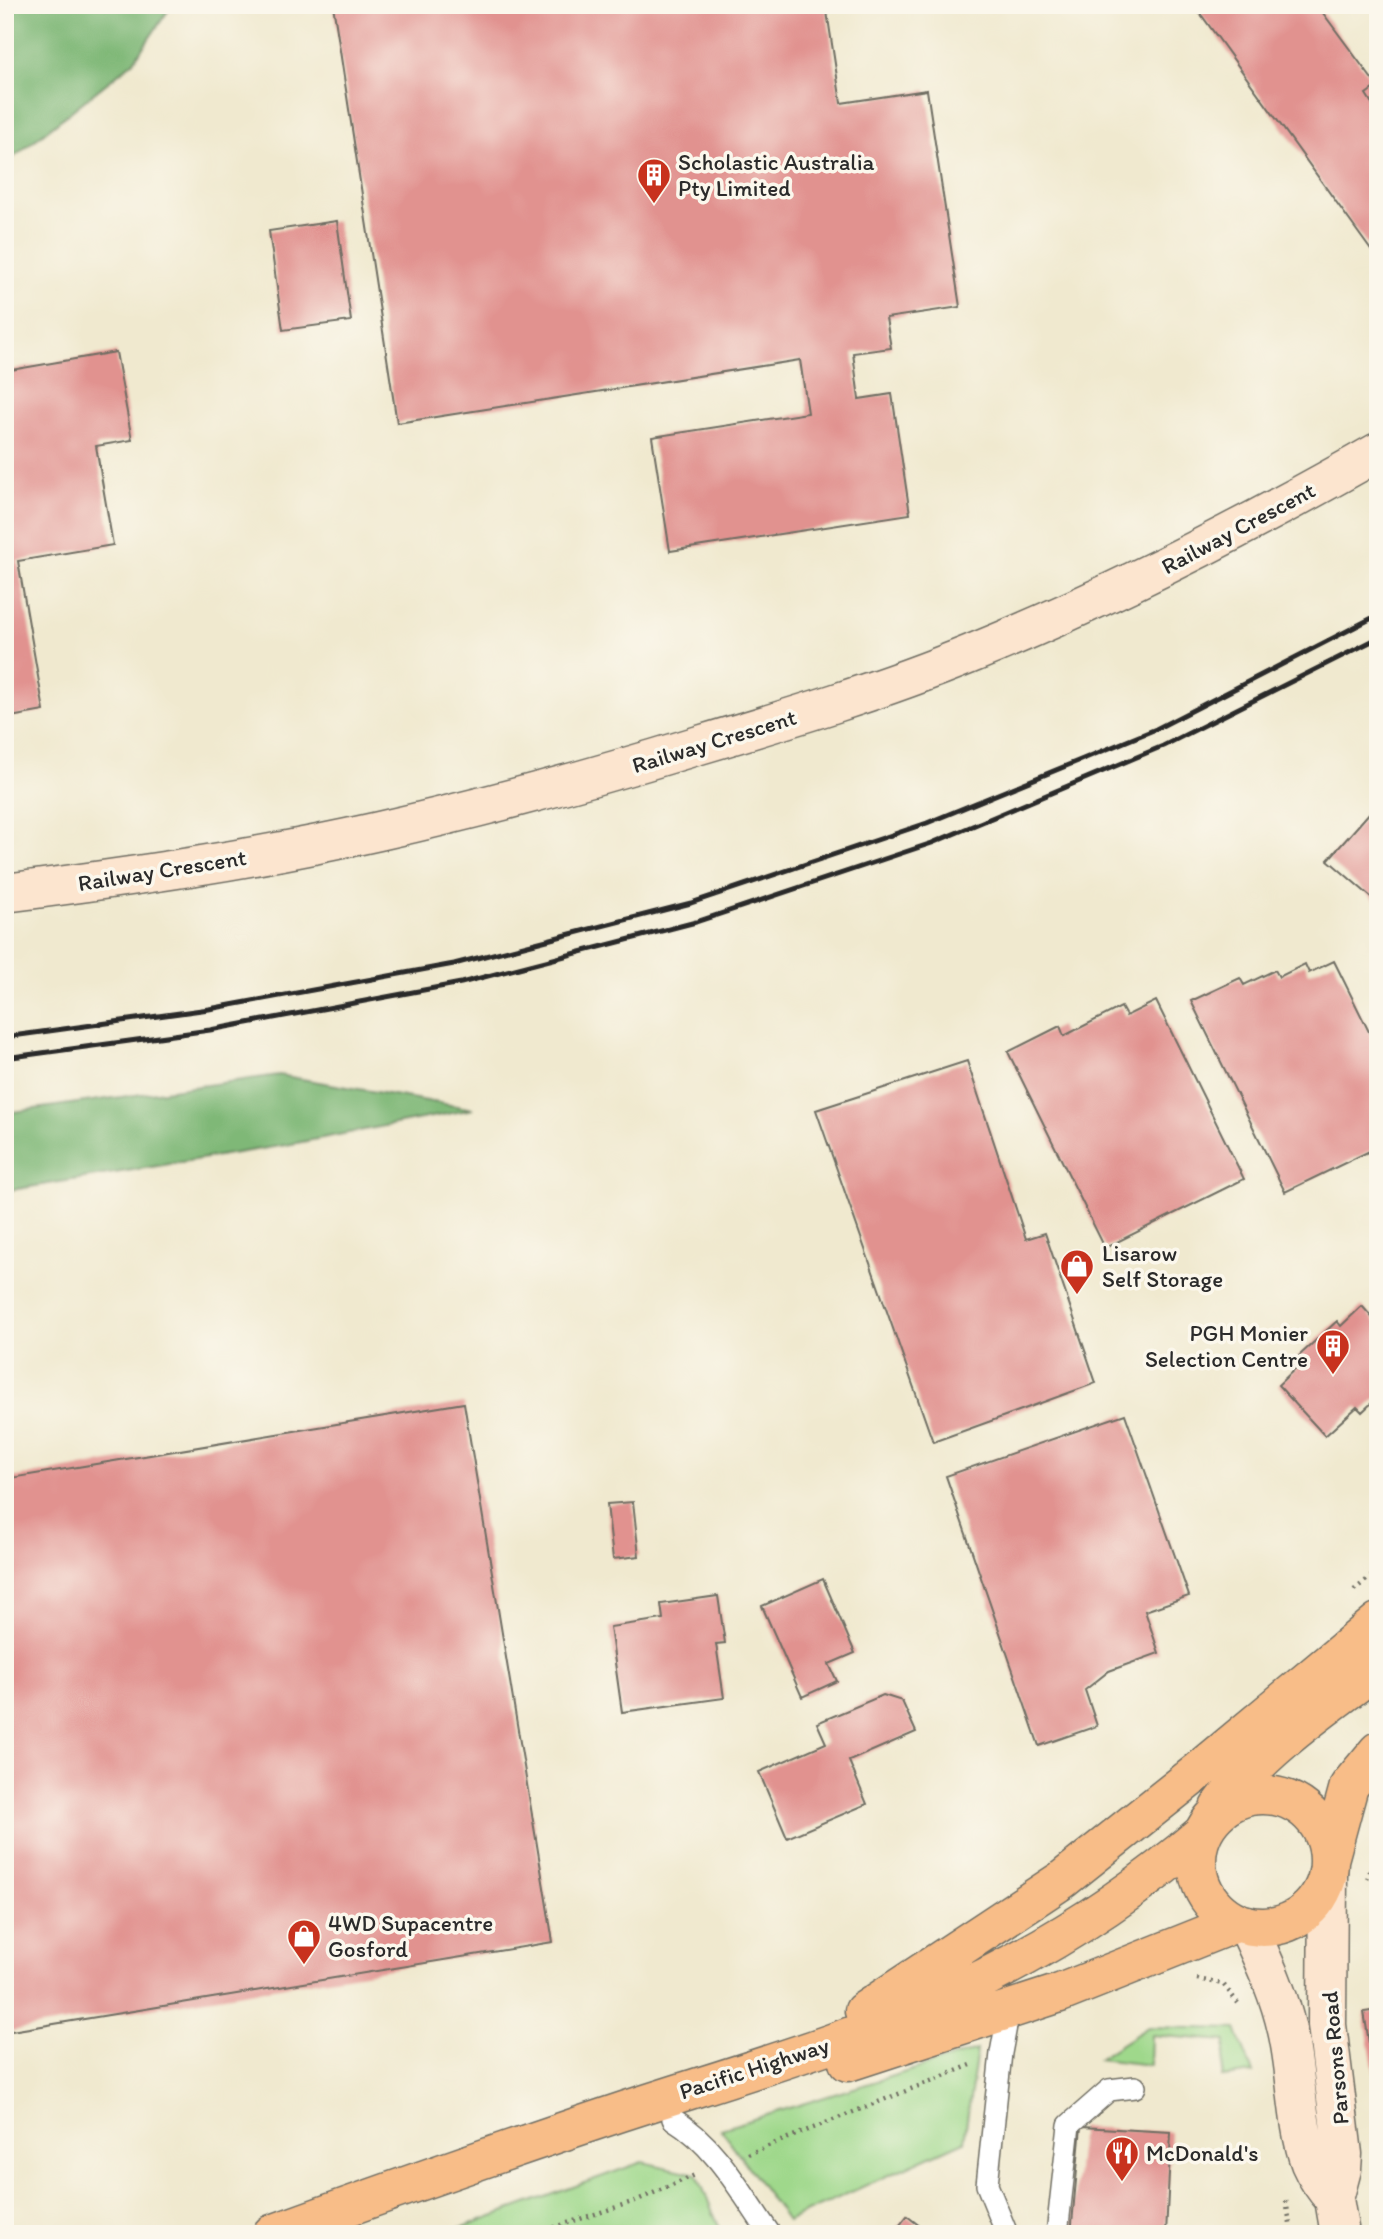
<svg xmlns="http://www.w3.org/2000/svg" width="1383" height="2239" font-family="Itim,sans-serif">
<style>
.green{fill:#9fd88b;stroke:#65825b;stroke-width:2}
.forest{fill:#7fb877;stroke:#557251;stroke-width:2}
.building{fill:#e1928f}
.lines{fill:none;stroke-linecap:round;stroke-linejoin:round}
.lane-casing{stroke:#706e64;stroke-width:24}
.secondary-casing{stroke:#706e64;stroke-width:41}
.primary-casing{stroke:#706e64;stroke-width:41}
.path{stroke:#706e64;stroke-width:4.5;stroke-dasharray:2 5;stroke-linecap:butt}
.lane{stroke:#fff;stroke-width:21}
.secondary{stroke:#fce5cf;stroke-width:38}
.primary{stroke:#f8bd88;stroke-width:38}
.rail{stroke:#2b2b2b;stroke-width:5}
.labels{text-anchor:middle;stroke-width:7;stroke-linejoin:round;paint-order:stroke}
.poi-label{font-size:23px;fill:#2b2b2b;stroke:#fbf7ec;text-anchor:start}
.street-label{font-size:23px;fill:#2b2b2b;stroke:#fbf7ec}
</style>
<rect width="100%" height="100%" fill="#fbf7ec"/>
<filter id="ink" filterUnits="userSpaceOnUse"><feTurbulence type="fractalNoise" baseFrequency=".0143" numOctaves="2"/><feDisplacementMap in="SourceGraphic" scale="14" xChannelSelector="R" yChannelSelector="G"/><feConvolveMatrix kernelMatrix="1 2 1 2 8 2 1 2 1" color-interpolation-filters="sRGB"/></filter>
<filter id="wash" filterUnits="userSpaceOnUse"><feTurbulence type="fractalNoise" baseFrequency=".00686" numOctaves="4" result="noise"/><feDisplacementMap in="SourceGraphic" scale="28" xChannelSelector="R" yChannelSelector="G"/><feGaussianBlur stdDeviation="1.57" result="paint"/><feColorMatrix in="noise" values="0 0 0 0 0 0 0 0 0 0 0 0 0 0 0 0 0 1.4 0 .05"/><feComposite in="paint" operator="in"/></filter>
<g filter="url(#wash)">
<rect width="100%" height="100%" fill="#f0e9cf"/>
<path class="green" d="M1148 2027 1236 2029 1253 2073 1222 2077 1226 2041 1151 2035 1150 2065 1098 2059Z
M977 2050 964 2141 787 2221 721 2129Z
M642 2162 697 2174 722 2234H443Z"/>
<path class="forest" d="M5 5H172L133 62 5 164Z
M279 1075 473 1109 286 1145 5 1191V1113Z"/>
<g id="blocks">
<path class="building" d="M333 5H826L841 103 927 90 960 307 886 318 891 348 853 353 859 399 892 394 910 514 670 551 652 437 808 413 800 360 397 423Z
M1211 5H1317L1377 86 1366 94 1378 113V260L1200 13Z
M337 221 351 321 283 330 269 231Z
M116 352 132 440 96 446 113 545 18 561 44 711 5 718V371Z
M1378 803V903L1328 860Z
M1334 961 1378 1050V1147L1285 1192 1191 1001 1240 978 1244 985 1275 970 1279 977 1305 964 1309 973Z
M1156 1001 1244 1179 1105 1248 1008 1052 1060 1026 1064 1036 1121 1007 1126 1016Z
M967 1061 1026 1239 1045 1233 1096 1383 933 1442 816 1110Z
M1362 1306 1378 1324V1397L1362 1412 1357 1407 1325 1436 1278 1385 1297 1367 1293 1362 1301 1354 1337 1321 1341 1326Z
M464 1403 553 1942 5 2032V1479Z
M1125 1414 1189 1596 1145 1611 1159 1653 1109 1671 1085 1690 1097 1726 1039 1746 946 1476Z
M633 1502 639 1556 613 1559 607 1504Z
M823 1579 855 1653 829 1664 837 1681 802 1697 762 1606Z
M718 1596 725 1643 716 1644 724 1698 622 1712 610 1627 663 1619 661 1604Z
M883 1695 902 1701 916 1732 849 1761 867 1804 787 1838 759 1772 826 1743 817 1723Z
M1378 1867V1893H1376L1374 1878Z
M1378 2010V2085H1376L1364 2012Z
M1081 2127 1171 2132 1166 2234H1071Z
M907 2216 930 2234H893Z"/>
</g>
</g>
<g filter="url(#ink)">
<use href="#blocks" fill-opacity="0" stroke="#706e64" stroke-width="2"/>
<g class="lines">
<g class="lane-casing">
<path id="lane" d="M673 2119C716 2145 742 2194 770 2234
M1007 2234 987 2185 1001 2053 1009 2010
M1057 2234 1069 2125 1109 2090 1135 2087"/>
</g>
<g class="secondary-casing">
<path id="secondary" d="M5 893C130 877 256 859 379 831 486 807 592 778 696 746 790 718 883 690 973 653 1113 596 1246 527 1378 452
M1328 1873 1327 2025 1343 2154 1342 2169 1334 2199 1340 2234
M1247 1925C1263 1960 1279 1993 1287 2030 1297 2071 1296 2125 1310 2163 1316 2177 1324 2188 1334 2199"/>
</g>
<g class="primary-casing">
<path id="primary" d="M1197 1861a66 66 0 1 1 132 0a66 66 0 1 1-132 0Z
M1219 1808C1259 1752 1323 1709 1378 1668
M1329 1860 1349 1786 1378 1751
M864 2011 1062 1880 1199 1771 1378 1622
M848 2062 1060 1993 1238 1922
M272 2234C388 2192 504 2151 621 2112 691 2089 762 2068 832 2043 967 1995 1093 1928 1202 1834"/>
</g>
<path class="path" d="M1354 1590 1378 1571
M1367 1879 1378 1850
M1197 1979 1223 1984 1238 2003
M748 2154 971 2065
M1286 2201 1292 2234
M534 2234 635 2201 695 2175"/>
<use href="#lane" class="lane"/>
<use href="#secondary" class="secondary"/>
<use href="#primary" class="primary"/>
<path class="rail" d="M5 1037 209 1009 454 964 691 903 927 823 1156 729 1378 615
M5 1058 210 1030 461 983 696 922 932 843 1163 746 1378 638"/>
</g>
</g>
<defs>
<g id="building-pin" transform="scale(1.75)"><path d="M0 17L-7.5 6A9.5 9.5 0 1 1 7.5 6Z" fill="#c8321e" stroke="#fbf7ec"/><path d="M-4-6H4V6H1V3H-1V6H-4ZM-2.5-4.3h1.7v1.8h-1.7ZM.8-4.3h1.7v1.8H.8ZM-2.5-1h1.7V.8h-1.7ZM.8-1h1.7V.8H.8Z" fill="#fff"/></g>
<g id="shop-pin" transform="scale(1.75)"><path d="M0 17L-7.5 6A9.5 9.5 0 1 1 7.5 6Z" fill="#c8321e" stroke="#fbf7ec"/><path d="M-5-2.5h2.3a2.7 3.5 0 0 1 5.4 0H5L5.5 6h-11ZM-1.5-2.5h3a1.5 2.3 0 0 0-3 0Z" fill="#fff"/></g>
<g id="restaurant-pin" transform="scale(1.75)"><path d="M0 17L-7.5 6A9.5 9.5 0 1 1 7.5 6Z" fill="#c8321e" stroke="#fbf7ec"/><path d="M-5-6h1v4h1v-4h1v4h1v-4h1v5L-1.5 .5V6h-2V.5L-5-1ZM5-6V6H3V1.5H1.5Q1.5-4 5-6Z" fill="#fff"/></g>
</defs>
<g fill-rule="evenodd">
<use href="#building-pin" x="654" y="175"/>
<use href="#shop-pin" x="1077" y="1266"/>
<use href="#building-pin" x="1333" y="1346"/>
<use href="#shop-pin" x="304" y="1936"/>
<use href="#restaurant-pin" x="1122" y="2153"/>
</g>
<g class="labels">
<g class="poi-label">
<text x="678" y="170">Scholastic Australia<tspan x="678" dy="26">Pty Limited</tspan></text>
<text x="1102" y="1261">Lisarow<tspan x="1102" dy="26">Self Storage</tspan></text>
<text x="1308" y="1341" text-anchor="end">PGH Monier<tspan x="1308" dy="26">Selection Centre</tspan></text>
<text x="328" y="1931">4WD Supacentre<tspan x="328" dy="26">Gosford</tspan></text>
<text x="1146" y="2161">McDonald's</text>
</g>
<g class="street-label">
<text transform="translate(1238 528) rotate(-28)" y="8">Railway Crescent</text>
<text transform="translate(714 741) rotate(-17)" y="8">Railway Crescent</text>
<text transform="translate(162 870) rotate(-9)" y="8">Railway Crescent</text>
<text transform="translate(1335 2058) rotate(-95)" y="8">Parsons Road</text>
<text transform="translate(754 2068) rotate(-18)" y="8">Pacific Highway</text>
</g>
</g>
<rect width="1383" height="2239" fill="none" stroke="#fbf7ec" stroke-width="28"/>
</svg>
